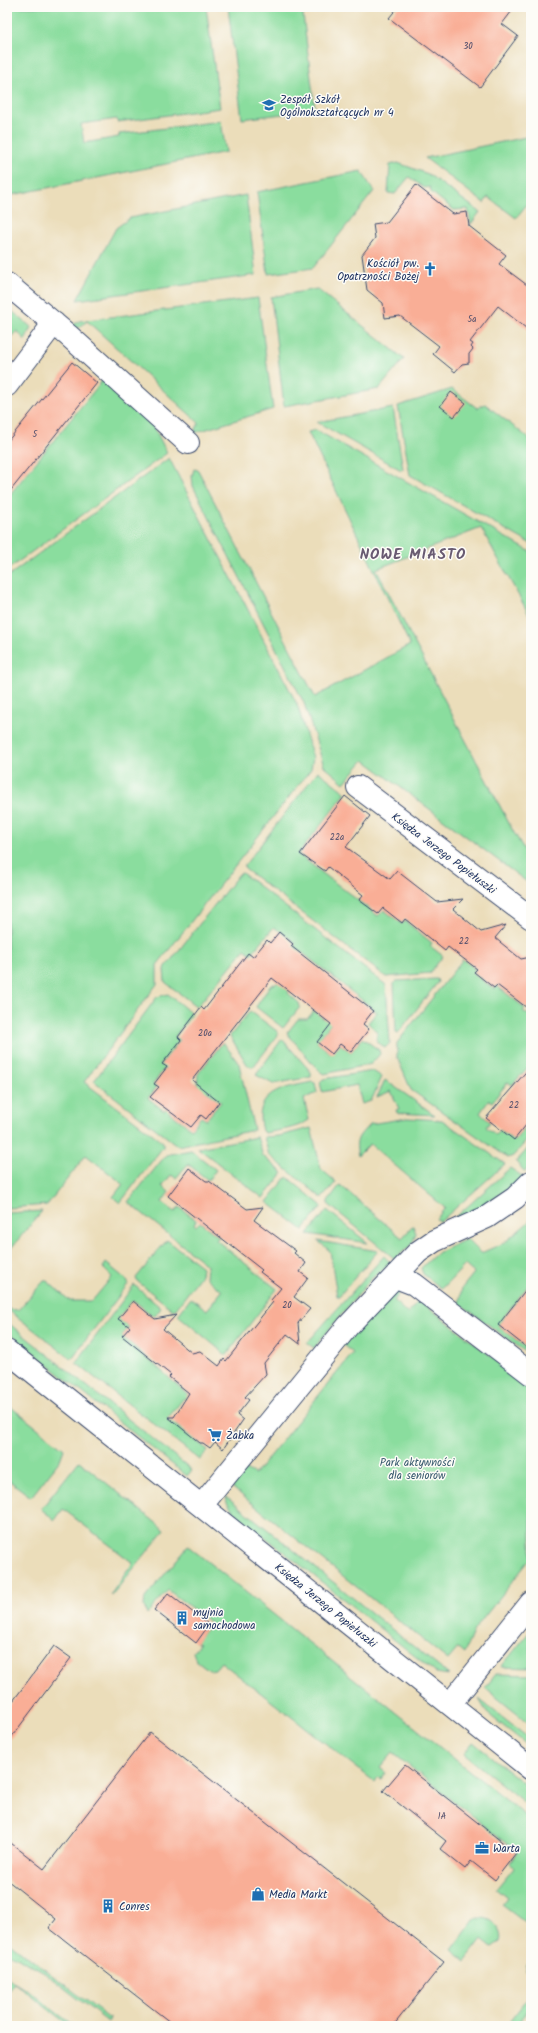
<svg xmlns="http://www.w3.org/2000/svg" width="538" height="2033" font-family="Kalam,sans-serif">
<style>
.green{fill:#8add9e;stroke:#52867e}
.building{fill:#f9ae96}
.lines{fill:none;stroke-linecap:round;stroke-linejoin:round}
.minor-casing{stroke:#3a496c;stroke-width:24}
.minor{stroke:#fff;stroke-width:22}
.labels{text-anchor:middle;stroke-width:3;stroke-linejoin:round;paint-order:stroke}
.number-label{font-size:9px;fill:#524f6c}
.poi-label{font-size:11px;fill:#1b2f5e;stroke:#fdfcf7;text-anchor:start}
.street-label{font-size:11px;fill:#1b2f5e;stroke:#fdfcf7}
.park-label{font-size:11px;fill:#375a6e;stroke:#fdfcf7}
.district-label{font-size:15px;font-weight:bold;letter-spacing:1px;fill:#695b72;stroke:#fdfcf7}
</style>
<rect width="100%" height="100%" fill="#fdfcf7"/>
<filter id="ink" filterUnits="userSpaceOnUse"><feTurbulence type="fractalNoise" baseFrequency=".025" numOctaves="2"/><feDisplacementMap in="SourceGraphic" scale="8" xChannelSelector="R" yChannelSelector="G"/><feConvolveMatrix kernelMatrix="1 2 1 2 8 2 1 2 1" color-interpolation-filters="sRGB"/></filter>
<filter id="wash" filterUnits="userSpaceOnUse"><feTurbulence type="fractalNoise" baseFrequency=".012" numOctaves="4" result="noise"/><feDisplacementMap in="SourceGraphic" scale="16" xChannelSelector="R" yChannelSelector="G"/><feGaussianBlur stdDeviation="0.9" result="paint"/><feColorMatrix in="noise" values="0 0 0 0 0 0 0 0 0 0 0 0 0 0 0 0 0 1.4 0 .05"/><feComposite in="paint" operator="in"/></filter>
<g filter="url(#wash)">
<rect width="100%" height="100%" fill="#ebddba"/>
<path class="green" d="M7 7H206L220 108 117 122V119L81 124 84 143 119 137V134L221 121 226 152 7 196Z
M228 7H302L315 110 242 119Z
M531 136V199L516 218 488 197 484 203 425 158Z
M398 163 428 174 480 212 471 224 468 209 454 210 431 192 430 187 424 188 409 177 395 194 388 193 390 165Z
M361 171 374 191 313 268 268 274 257 192Z
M246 195 256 275 77 300 116 228 130 218Z
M317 289 404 359 379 389 284 406 271 297Z
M258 298 273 409 194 433 199 423 87 321 80 327 75 329 73 325 79 321Z
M7 307 31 327 25 340 17 331 9 339 7 337Z
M106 376 148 415 167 453 7 570V498Z
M452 389 477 408 485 404 531 440V544L410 475 398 406Z
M393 408 403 469 401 470 317 422Z
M316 430 531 552V618L481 528 376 569 513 831 531 861V885L364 760 344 783 324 766 304 703 193 486 192 476 194 469 198 470 315 697 410 645 308 432Z
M169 458 297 704 313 758 311 769 157 965V984L84 1082 163 1142V1147L120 1203 113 1197 123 1184 86 1155 47 1205 7 1208V577Z
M318 771 346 793 298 854 378 916 384 910 402 924 405 921 432 943 430 946 443 956 430 973 386 977 245 869 244 866Z
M242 873 386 985 390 1043 385 1048 377 1042V1032L368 1023 377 1012 294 946 296 943 274 927 251 954 245 949 197 1007 165 982 164 969 239 874Z
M463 959 475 969 473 973 494 989 497 986 525 1008 523 1011 531 1017V1064L512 1085 508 1082 492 1102 489 1100 480 1113 490 1122 486 1127 496 1135 500 1130 514 1141 530 1122 531 1123V1136L513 1156 508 1158 411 1090 397 1057V1043Z
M437 979 438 982 398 1033 396 1032 394 983 396 981Z
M279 982 289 991 288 993 299 1003 300 1007 283 1028 256 1007 270 986Z
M168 994 192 1014 175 1037 180 1040 161 1064 165 1068 153 1084 157 1087 148 1098 164 1111 167 1107 170 1110 169 1112 191 1129 201 1117 206 1120 221 1102 208 1092 207 1093 197 1086 198 1074 223 1042 239 1064 254 1130 178 1146 94 1081 157 997Z
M250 1011 278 1032V1035L253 1067 248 1066 230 1036Z
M314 1011 324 1019 327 1016 333 1021 317 1042 332 1054 340 1044 351 1052 362 1038 379 1050 380 1054 371 1064 324 1074 319 1071 287 1033 298 1019H307Z
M282 1039 311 1072V1077L273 1084 256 1075Z
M373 1071 382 1077 371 1101 362 1104 357 1085 322 1092 320 1082 323 1079Z
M385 1080 435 1115 397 1113 396 1110 399 1109 391 1091 377 1097Z
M312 1082 315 1083 317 1093 304 1099 309 1120C296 1129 280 1130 265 1133L262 1131C252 1092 283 1088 312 1082Z
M407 1118 442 1120 505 1164 440 1222 436 1219 445 1208 370 1144 358 1156C354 1139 359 1136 370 1124Z
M311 1128 321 1169 336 1182 322 1198 269 1155 264 1137 279 1136Z
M257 1137 263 1156 283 1173 263 1198 198 1148Z
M531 1145V1164L525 1172 516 1162Z
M191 1150 216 1170 208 1180 188 1164 176 1178 171 1175 162 1186 169 1192 162 1202 175 1212 179 1207 196 1220 194 1224 196 1226 200 1222 219 1237 216 1240 277 1289 226 1355 178 1315 191 1298 207 1310 222 1291 206 1278 207 1265 128 1202 166 1155Z
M510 1168 525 1178 474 1212 448 1224Z
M287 1177 322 1206 303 1230 267 1202Z
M340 1185 402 1238 413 1226 416 1233 412 1244 395 1259 328 1204V1201Z
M327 1210 368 1243 308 1234Z
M42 1211 7 1253V1213Z
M531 1220V1282L498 1325 525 1347 531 1340V1352L524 1351 459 1303 462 1288 474 1273 465 1265 447 1284 441 1288 423 1274 421 1268 437 1253 467 1239 481 1253 504 1243Z
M167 1240 202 1267 201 1275 176 1309 173 1310 137 1281 136 1278Z
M318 1241 378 1251 339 1296H337L330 1251Z
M384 1256 391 1263 371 1279 314 1348 307 1343Z
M106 1263 128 1281V1284L72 1358H70L7 1309 18 1310 44 1281H47L70 1301H92L112 1277 103 1268Z
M134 1285 161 1308 154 1317 133 1300 118 1318 129 1327 122 1336 192 1398 189 1402 184 1398 167 1419 208 1450 200 1460 76 1363Z
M401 1291 394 1301 408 1314 419 1300 531 1387V1558L474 1630 464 1653 458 1648 448 1660 229 1485 243 1468 255 1474 353 1353 343 1345 391 1292Z
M7 1322 192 1470 187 1476 7 1332Z
M7 1404 64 1449 60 1460 31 1497 7 1479Z
M79 1461 165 1530 112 1595 111 1594 133 1563 63 1509 55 1520 41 1509Z
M226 1496 449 1675 436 1673 235 1513 227 1502Z
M188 1546 531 1820V1927L502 1905 507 1898 496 1889 514 1867 510 1863 517 1852 393 1753 380 1768 386 1773 382 1779 378 1777 375 1782 221 1662 215 1669 209 1670 196 1660 193 1652 199 1644 196 1642 211 1623 168 1590 147 1614 144 1606 145 1598Z
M531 1630V1668L501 1667Z
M496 1674 531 1675V1725L485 1688Z
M479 1699 531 1740V1748L487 1713Z
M473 1742 531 1789V1808L464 1754Z
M480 1918C492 1918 504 1930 500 1942L492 1947 482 1939 465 1961 452 1950 475 1919Z
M7 1941 110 2019 108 2022 46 1974 7 1952Z
M531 1961V1976L525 1971 526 1964Z
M7 1978 31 1993 74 2026H70L14 1983 7 1992Z
M531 1994V2006L516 2026H506Z"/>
<g id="blocks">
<path class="building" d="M398 7H515L502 24 518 36 480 87 389 18Z
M416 185 453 214 467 212 469 226 506 255 499 264 531 288V332L498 306 470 342 473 344 471 347 473 349 469 354V363L462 364 455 372 433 354 439 346 400 316 385 318 383 303 367 290 362 255 375 238 373 224 387 222Z
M72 362 97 383 7 495V442Z
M451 392 466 403 454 417 440 406Z
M345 796 370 816 346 847 390 879 397 871 437 902 463 899 453 909 481 932 506 925 495 938 521 959 531 957V1011L497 985 494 988 474 972 477 969 448 947 445 951 405 919 402 923 383 908 378 914 359 900 363 895 328 867 325 871 300 854Z
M279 932 293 944 291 946 373 1011 363 1024 369 1029 351 1052 340 1044 332 1054 317 1042 331 1024 272 978 192 1080 219 1102 206 1119 201 1115 191 1127 150 1097 159 1087 154 1084 167 1067 162 1064 181 1040 178 1037 201 1007 204 1010 248 953 253 957 267 940 270 943Z
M531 1066V1119L514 1140 486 1118Z
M189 1168 206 1181H209L247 1209 263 1207 254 1220 296 1251 294 1253 306 1263 300 1272 308 1278 294 1297 310 1309 298 1323 300 1344 287 1334 264 1363 266 1374 245 1397 249 1400 237 1415 243 1420 223 1449 215 1442 210 1448 203 1443H200L168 1417H174L189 1393 169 1377 171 1375 122 1336 130 1327 118 1319 133 1301 155 1319 176 1315 163 1329 192 1353 200 1351 219 1366 224 1359 226 1361 273 1302 271 1300 281 1288 260 1272 262 1270 168 1196Z
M531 1283V1351L498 1325Z
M168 1593 209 1625 196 1643 154 1610Z
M54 1646 71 1658 7 1743V1709Z
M150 1732 444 1962 393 2026H175L49 1928 56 1919 7 1880V1840L44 1869Z
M405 1765 516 1853 495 1880 471 1861 465 1869 440 1849 446 1841 383 1791Z"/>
</g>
</g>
<g filter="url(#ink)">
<use href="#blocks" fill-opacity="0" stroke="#3a496c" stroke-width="1"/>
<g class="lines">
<g class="minor-casing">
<path id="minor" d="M7 284 69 336 188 443
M7 385 54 323
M358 787 531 918
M396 1277 414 1284 531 1374
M7 1351 531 1769
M202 1505 348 1326 418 1252 434 1241 487 1217 515 1198 531 1182
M450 1704 531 1603"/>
</g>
<use href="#minor" class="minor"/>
</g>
</g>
<defs>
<g id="school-bare" transform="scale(1.08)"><path d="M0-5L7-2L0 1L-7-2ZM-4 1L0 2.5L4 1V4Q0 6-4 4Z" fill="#1f6fb2" stroke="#fdfcf7" stroke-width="2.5" paint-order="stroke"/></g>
<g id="church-bare" transform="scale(1.08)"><path d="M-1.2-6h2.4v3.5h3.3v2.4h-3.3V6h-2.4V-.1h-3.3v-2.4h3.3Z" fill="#1f6fb2" stroke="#fdfcf7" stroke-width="2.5" paint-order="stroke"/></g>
<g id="supermarket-bare" transform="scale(1.08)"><path d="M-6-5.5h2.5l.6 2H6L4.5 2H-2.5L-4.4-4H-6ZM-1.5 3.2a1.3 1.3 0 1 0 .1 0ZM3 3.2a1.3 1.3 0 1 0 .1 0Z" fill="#1f6fb2" stroke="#fdfcf7" stroke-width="2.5" paint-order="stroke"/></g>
<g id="building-bare" transform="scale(1.08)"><path d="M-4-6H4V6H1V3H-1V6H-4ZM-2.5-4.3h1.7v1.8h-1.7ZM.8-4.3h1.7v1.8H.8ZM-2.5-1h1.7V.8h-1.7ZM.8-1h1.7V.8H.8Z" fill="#1f6fb2" stroke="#fdfcf7" stroke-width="2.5" paint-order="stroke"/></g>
<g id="office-bare" transform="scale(1.08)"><path d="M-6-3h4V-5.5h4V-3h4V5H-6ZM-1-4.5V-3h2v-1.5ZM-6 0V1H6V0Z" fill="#1f6fb2" stroke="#fdfcf7" stroke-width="2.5" paint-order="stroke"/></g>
<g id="shop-bare" transform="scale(1.08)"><path d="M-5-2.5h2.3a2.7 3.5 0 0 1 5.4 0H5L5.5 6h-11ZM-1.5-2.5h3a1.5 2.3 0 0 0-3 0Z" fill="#1f6fb2" stroke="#fdfcf7" stroke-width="2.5" paint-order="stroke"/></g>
</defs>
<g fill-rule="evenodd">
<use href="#school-bare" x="269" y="105"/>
<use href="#church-bare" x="430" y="269"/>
<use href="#supermarket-bare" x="215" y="1435"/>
<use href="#building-bare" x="182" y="1618"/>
<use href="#office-bare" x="482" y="1848"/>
<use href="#shop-bare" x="258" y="1894"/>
<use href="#building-bare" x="108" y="1906"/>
</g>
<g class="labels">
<g class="number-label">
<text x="468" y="49">30</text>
<text x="472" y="322">5a</text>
<text x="35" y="437">5</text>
<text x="337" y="840">22a</text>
<text x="464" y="944">22</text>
<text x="205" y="1036">20a</text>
<text x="514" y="1108">22</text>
<text x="287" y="1308">20</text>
<text x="442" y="1819">1A</text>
</g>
<g class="poi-label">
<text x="280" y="103">Zespół Szkół<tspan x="280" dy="13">Ogólnokształcących nr 4</tspan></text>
<text x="419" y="267" text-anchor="end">Kościół pw.<tspan x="419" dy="13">Opatrzności Bożej</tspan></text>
<text x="226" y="1439">Żabka</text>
<text x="193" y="1616">myjnia<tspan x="193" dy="13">samochodowa</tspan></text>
<text x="493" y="1852">Warta</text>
<text x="269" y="1898">Media Markt</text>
<text x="119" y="1910">Conres</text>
</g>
<g class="street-label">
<text transform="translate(444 853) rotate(37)" y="4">Księdza Jerzego Popiełuszki</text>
<text transform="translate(326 1605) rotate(39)" y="4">Księdza Jerzego Popiełuszki</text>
</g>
<g class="park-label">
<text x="417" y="1466">Park aktywności<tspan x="417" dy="13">dla seniorów</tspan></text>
</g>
<g class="district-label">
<text x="413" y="559">NOWE MIASTO</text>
</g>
</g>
<rect width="538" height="2033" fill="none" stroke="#fdfcf7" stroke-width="24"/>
</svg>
